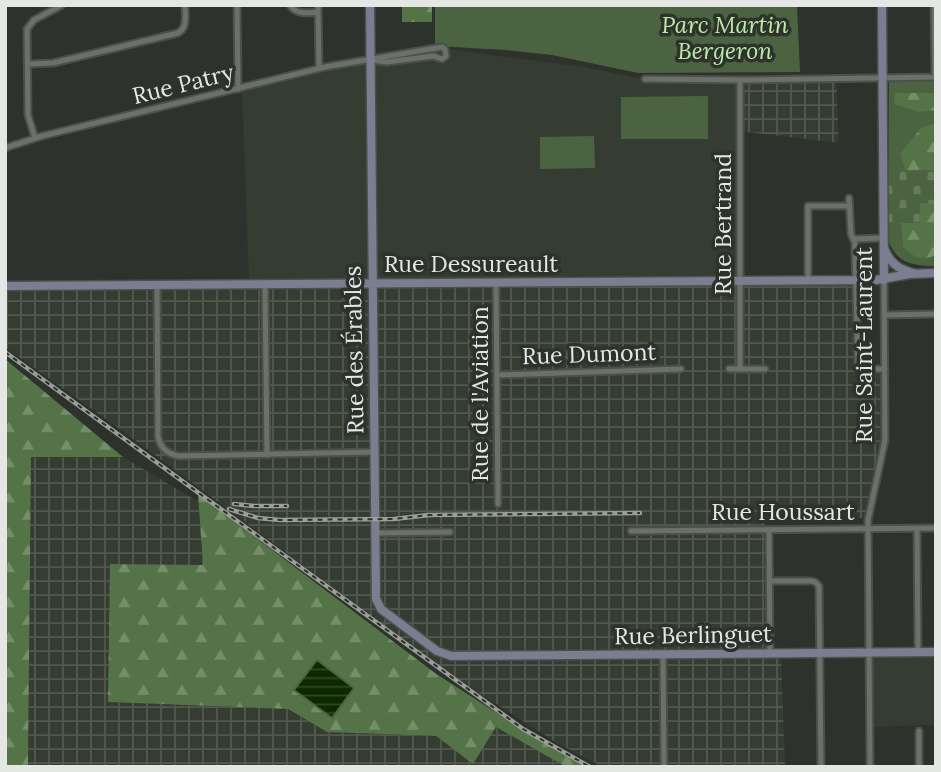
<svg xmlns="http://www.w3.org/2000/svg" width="941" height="772" font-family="Lora,serif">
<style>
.built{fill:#353c32}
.industrial{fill:url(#industrial-grid)}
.green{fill:#4b6340}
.forest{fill:url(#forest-firs)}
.cemetery{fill:url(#cemetery-stones)}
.water{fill:url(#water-rules);stroke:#4e6244;stroke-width:2}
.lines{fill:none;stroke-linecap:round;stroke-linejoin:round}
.street-casing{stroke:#4c4f4b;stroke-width:9}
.secondary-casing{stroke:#4c4f4b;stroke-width:11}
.street{stroke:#6b7069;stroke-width:5}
.secondary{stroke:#7b7d90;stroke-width:8}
.rail-casing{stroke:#9a9e99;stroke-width:4.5}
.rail{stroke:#2e322d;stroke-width:2;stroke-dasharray:5;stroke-linecap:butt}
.labels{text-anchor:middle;stroke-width:7;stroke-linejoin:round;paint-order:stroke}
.park-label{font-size:23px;font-style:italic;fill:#bbeca5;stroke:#2e322d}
.street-label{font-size:23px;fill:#e4e7e3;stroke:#2e322d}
</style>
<defs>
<pattern id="industrial-grid" width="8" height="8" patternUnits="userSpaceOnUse" patternTransform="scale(1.75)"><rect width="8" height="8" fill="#353c32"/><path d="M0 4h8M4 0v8" fill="none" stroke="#525850"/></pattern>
<pattern id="forest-firs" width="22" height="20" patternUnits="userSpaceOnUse" patternTransform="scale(1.75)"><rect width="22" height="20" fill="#547346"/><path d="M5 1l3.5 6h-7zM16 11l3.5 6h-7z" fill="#758e69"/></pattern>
<pattern id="cemetery-stones" width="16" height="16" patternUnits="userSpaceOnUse" patternTransform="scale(1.75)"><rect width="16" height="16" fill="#4b6340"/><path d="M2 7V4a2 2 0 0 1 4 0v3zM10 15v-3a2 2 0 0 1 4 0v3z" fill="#65795b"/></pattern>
<pattern id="water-rules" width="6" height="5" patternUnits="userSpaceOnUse" patternTransform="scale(1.75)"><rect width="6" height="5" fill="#0d2900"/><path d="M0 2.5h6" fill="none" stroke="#304825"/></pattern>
</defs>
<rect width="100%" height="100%" fill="#2e322d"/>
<path class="built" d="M444 49 584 67 638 78H742L740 277 377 279 373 59Z
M371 59 375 279 249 281 242 92 317 67Z
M936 650V725L871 727 869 652Z"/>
<path class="industrial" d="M836 77 839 143 739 131V79Z
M856 278 857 371H882L883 442 864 518 765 520 767 655 781 656 785 767H603L557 743 445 671 132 438 5 347V283Z
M31 456 123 457 199 502 203 565 108 702 288 709 327 732 436 736 472 763 496 727 566 767H28Z"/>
<path class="green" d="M435 5H797L800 72 638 73 552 55 505 50 435 46Z
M889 78H936V266C913 266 897 264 888 240Z
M708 96V139H621V97Z
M594 136 595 168 540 169V137Z"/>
<path class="forest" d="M402 5H432V22H402Z
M895 93H936V110L919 112 894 104Z
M932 124H936V224L934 231 936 254C923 264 914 257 903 247L900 210 906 171 900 154 921 128Z
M5 359 123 457H31L28 767H5Z
M198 494 435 673 531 735 559 751 590 767H566L496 727 473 764 436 736 327 732 288 709 108 702 110 564 203 565Z"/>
<path class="cemetery" d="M936 170V204L920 203 919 223H889L887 171Z"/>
<path class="water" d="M317 660 354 688 332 718 294 690Z"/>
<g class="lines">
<g class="street-casing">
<path id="street" d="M237 5 238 89
M290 5C296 15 308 13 318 12
M318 5 319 68
M934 5 935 77
M28 64 53 63 178 33C188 27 185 16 185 5
M645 79 745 80 936 77
M35 138 28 115 27 29 34 20 62 5
M5 148 42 136 325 67 442 47 445 49 446 56 442 59 433 56 387 62 370 60
M849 198 851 234 855 243V252L858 369H885
M853 239 883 238
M808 281V206H849
M496 283 498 504
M265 284 267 455
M157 285 158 436C160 448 167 454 179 456L375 452
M884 315 936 314
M729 369H765
M740 369V80
M498 375 681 369
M917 529 918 652
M769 530 770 653
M631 531 936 528
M376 533 450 532
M770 581H811L815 582 819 586 821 767
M663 654 664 767
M919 731V767
M870 767 868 520 885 440 884 280"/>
</g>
<g class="secondary-casing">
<path id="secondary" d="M370 5 376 599 381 609 437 651 451 656 936 652
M882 5 884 280
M884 248C890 263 898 269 913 273
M5 286 876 280 910 274 936 273"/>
</g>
<use href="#street" class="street"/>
<use href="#secondary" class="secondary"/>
<g class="rail-casing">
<path id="rail" d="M5 352 523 729 590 767
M234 504 254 506H287
M229 509 258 518 280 520 394 519 429 515 640 513"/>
</g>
<use href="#rail" class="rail"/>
</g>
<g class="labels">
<g class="park-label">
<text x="725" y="33">Parc Martin<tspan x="725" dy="26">Bergeron</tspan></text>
</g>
<g class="street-label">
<text transform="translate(183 84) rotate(-14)" y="8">Rue Patry</text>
<text transform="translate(723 224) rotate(-90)" y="8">Rue Bertrand</text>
<text x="471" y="272">Rue Dessureault</text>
<text transform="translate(864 345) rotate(-90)" y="8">Rue Saint-Laurent</text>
<text transform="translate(354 350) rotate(-91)" y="8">Rue des Érables</text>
<text transform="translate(589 354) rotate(-2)" y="8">Rue Dumont</text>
<text transform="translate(480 394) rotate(-90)" y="8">Rue de l'Aviation</text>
<text x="783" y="520">Rue Houssart</text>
<text transform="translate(693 635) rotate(-1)" y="8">Rue Berlinguet</text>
</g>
</g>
<rect width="941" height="772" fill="none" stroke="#e4e7e3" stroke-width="14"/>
</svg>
